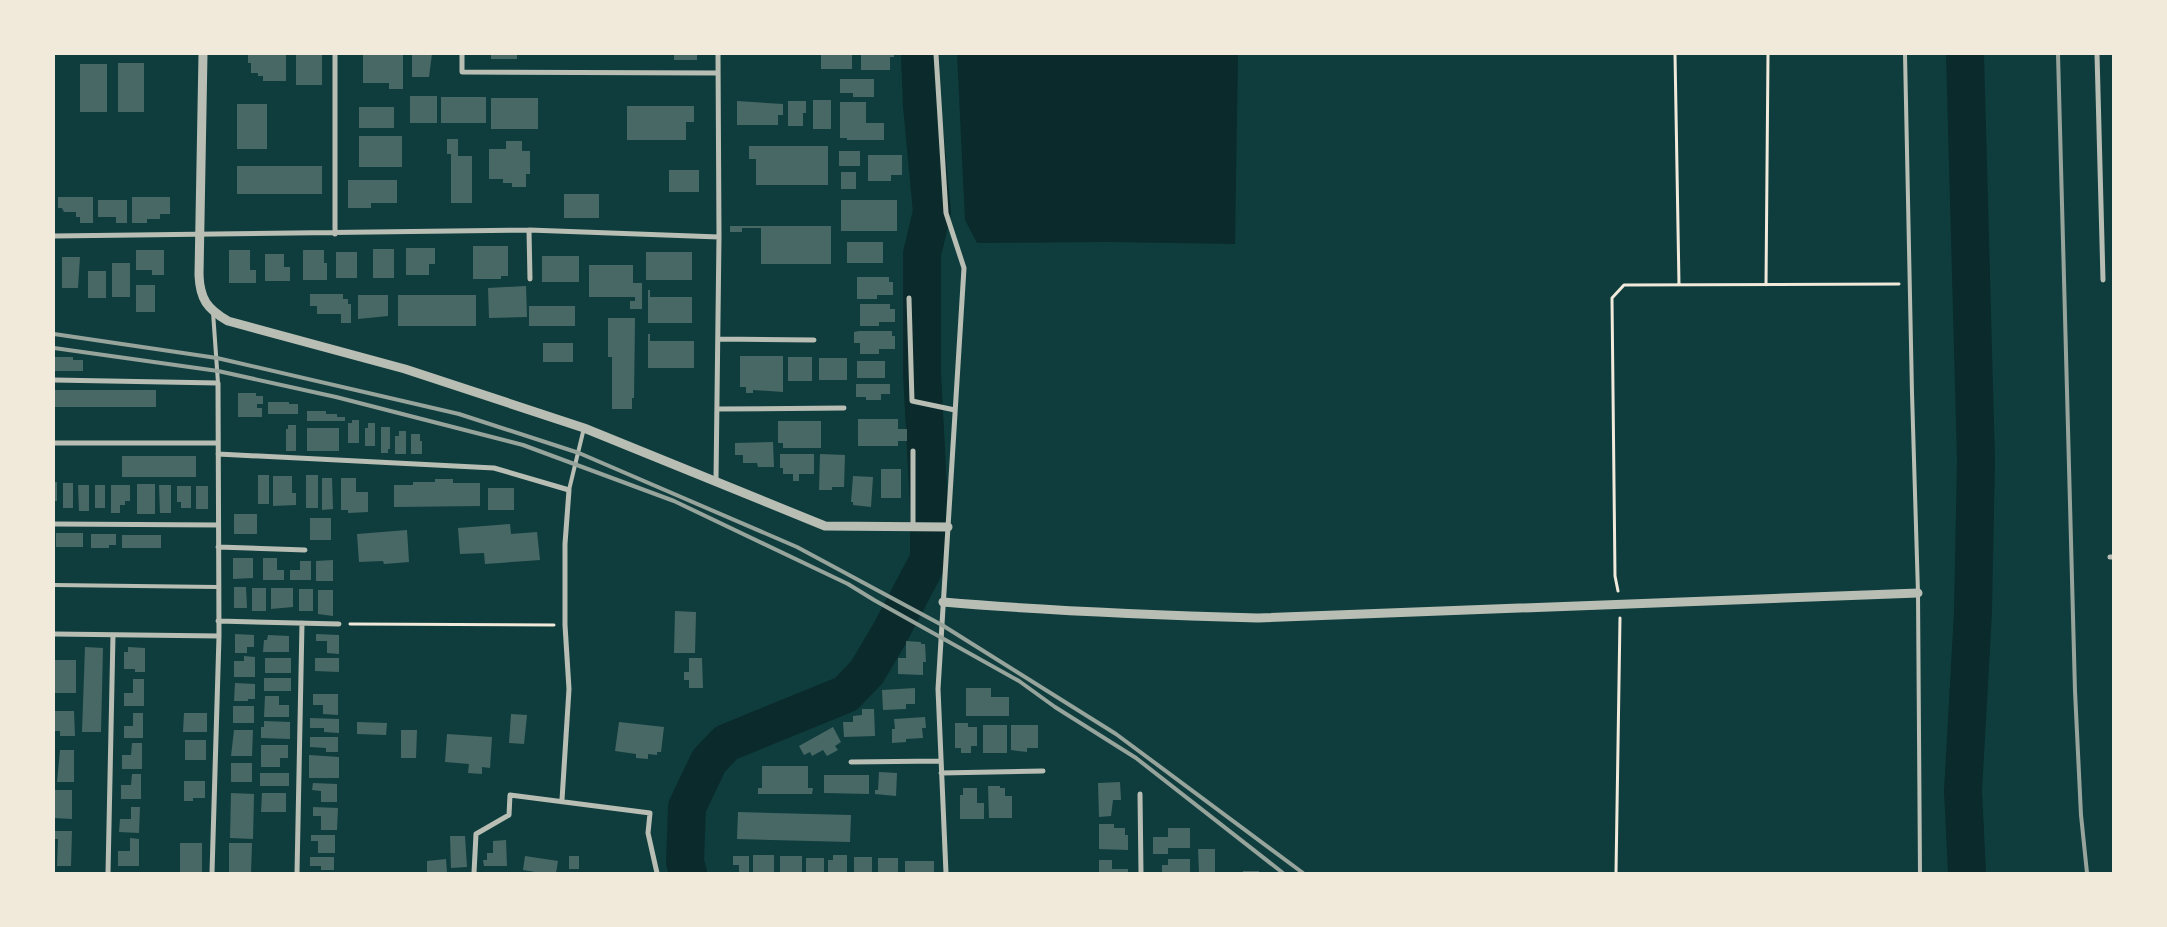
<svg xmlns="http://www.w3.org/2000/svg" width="2167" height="927" font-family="'Noto Sans',sans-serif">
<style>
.water{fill:#0a2a2b}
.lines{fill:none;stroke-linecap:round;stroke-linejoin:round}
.river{stroke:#0a2a2b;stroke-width:38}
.building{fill:#486865}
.path{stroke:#f1e9da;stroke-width:3}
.service{stroke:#b8beb3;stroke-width:4}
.minor{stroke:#b8beb3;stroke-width:5}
.tertiary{stroke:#b8beb3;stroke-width:9}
.rail{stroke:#97a49c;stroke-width:4}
</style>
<rect width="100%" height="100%" fill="#0f3d3e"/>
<path class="water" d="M957 54H1238L1235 244 1109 242 977 243 965 220Z"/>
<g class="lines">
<path class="river" d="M1965 54 1976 460 1973 612 1963 791 1967 873
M688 873 685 862 687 807 709 761 726 743 846 694 867 672 890 633 929 559V508L922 373V254L932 212 922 106 920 54"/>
</g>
<path class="building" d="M248 54H286V81H263V76H258V73H251V63H248Z
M296 54H322V85H296Z
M363 54H403V89H389V83H363Z
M412 54H432L429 77H412Z
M491 54H517V59H491Z
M674 54H697V60H674Z
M821 54H852V69H821Z
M861 54H894V57H890V70H861Z
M118 63H144V112H118Z
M80 64H107V112H80Z
M840 79H874V97H853V93H840Z
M410 96H437V123H410Z
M441 97H486V123H441Z
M491 98H538V129H491Z
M813 100H831V129H813Z
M737 101 783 104V115H778V125H737Z
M788 101H806V113H803V126H788Z
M840 102H866V123H884V140H847V138H840Z
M237 104H267V149H237Z
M627 106H694V122H686V140H627Z
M359 107H394V128H359Z
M359 136H402V167H359Z
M447 139H458V156H472V203H451V154H447Z
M506 141H522V151H530V174H526V187H512V183H503V179H489V149H506Z
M749 146H828V185H756V159H749Z
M839 151H860V166H839Z
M868 155H902V175H891V181H868Z
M237 166H322V194H237Z
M669 170H699V192H669Z
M841 172H856V189H841Z
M348 180H397V203H371V208H348Z
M564 194H599V218H564Z
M58 197H93V223H80V217H76V212H64L62 208H58Z
M132 197H170V214H160V219H147V223H132Z
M98 200H127V223H116V217H98Z
M841 200H897V231H841Z
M730 226H831V264H761V228H742V232H730Z
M847 242H883V263H847Z
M473 246H508V276H501V279H473Z
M406 248H435V264H429V275H406Z
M373 249H394V278H373Z
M136 250H164V275H152V270H136Z
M229 250H250V270H256V283H229Z
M303 250H324V263H327V280H303Z
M336 252H357V278H336Z
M646 252H692V280H646Z
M265 254H284V267H290V281H265Z
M542 256H579V282H542Z
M62 257H80L78 288H62Z
M112 263H130V297H112Z
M589 265H633V283H642V309H630V301H635V297H589Z
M88 271H106V298H88Z
M857 277H889V282H893V295H877V299H857Z
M136 285H155V312H136Z
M526 286 527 317 489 318 488 288Z
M648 290H650V297H692V323H648Z
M310 294H343V299H348V304H351V323H341V314H317V306H310Z
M358 295H388V316L358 319Z
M398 295H476V326H398Z
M860 304H890V309H895V322H879V326H860Z
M529 306H575V326H529Z
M608 318H635L634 398H632V409H612V357H608Z
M859 331H892V336H895V349H879V354H860V343H854V332Z
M648 334H650V341H694V368H648Z
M543 343H573V362H543Z
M740 356H783V392L753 390V393H746V387H740Z
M54 357H73V360H83V371H54Z
M788 357H812V381H788Z
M819 358H847V380H819Z
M857 361H885V378H857Z
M856 384H890V394H881V400H866V397H856Z
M54 390H156V407H54Z
M238 393H256V396H263V404H257V408H262V417H238Z
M268 402H289V404H298V414H268Z
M307 411H326V414H337V417H345V421H307Z
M858 419H898V429H907V441H898V446H858Z
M352 420H359V443H348V423H352Z
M778 421H821V448H783V443H778Z
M368 423H375V446H365V428H368Z
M288 425H296V451H286V429H288Z
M381 427H390V449H388V453H381Z
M307 428H339V451H307Z
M399 431H406V454H395V436H399Z
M411 434H420V441H422V454H411Z
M773 442 774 467H758L757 463H743V455H735V443Z
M780 454H814V474H799V481H793V474H783V468H780Z
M820 454 845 455 844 487H832V490H819Z
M122 456H196V477H122Z
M881 469H901V498H881Z
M258 475H269V504H258Z
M306 475H318V508H306Z
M273 476H292V493H296V505L273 506Z
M853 476 873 477 871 507 853 505V502H851Z
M322 478H332L333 509 322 510Z
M341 478H356V492H368V512L348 513V510H341Z
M435 479H453V483H480V506L394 507V485H413V482H435Z
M54 482H57V501H54Z
M63 483H73V508H63Z
M137 484H155V514H137Z
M78 485H89V511H79Z
M95 485H105V508H95Z
M111 485H130V501H125V505H120V513H111Z
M159 485H171V513H160Z
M177 486H191V508H181V502H177Z
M196 486H208V509H196Z
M488 488H514V510H488Z
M234 514H257V534H234Z
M310 518H331V540H310Z
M510 524 511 534 537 532 540 560 485 564 484 553 460 554 458 528Z
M407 530 409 562 384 564 383 561 359 562 357 534Z
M56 533H83V547H56Z
M91 534H116V545H109V548H91Z
M122 535H161V548H122Z
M233 558H253V578L233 579Z
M263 558H277V570H284V580H263Z
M333 560V581H316V561Z
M300 561H311V580H290V570H300Z
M234 587H246L247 608H234Z
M252 588H266V611H252Z
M271 588H293V607L271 609Z
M299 589H313V611H299Z
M318 590H333V616L318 614Z
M675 611 696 612 695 653H674Z
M235 634 254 635V647H247V653H235Z
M316 634 339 635V654L327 653V641H316Z
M268 635 289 636V652H263L264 640H267Z
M906 641 921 642V644H925L926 662H923V675L898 674V658H906Z
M85 647 103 648 101 732H82Z
M128 647 145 648V672H135V669H124V652H128Z
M244 656 255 657V677H234V661H244Z
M265 658H291V673H265Z
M315 658H339V672L315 671Z
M689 658H702L703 688H689V680H684V672H689Z
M54 660H76V693H54Z
M264 678H291V691H264Z
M133 679H144V706H124V693H133Z
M235 683 255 684V699H248V701H234Z
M915 688V704H906V709L883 710 882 690Z
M966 688H991V697H1009V716H966Z
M313 694H338V715L323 714V705H313Z
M265 696H279V705H289V717H264Z
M233 706H254V723H233Z
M862 709H874L875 736 844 737 843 722H853V716L862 715Z
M54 711H74L75 736H60V731H54Z
M133 713H143V738H124V726H133Z
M184 713H207V732H183Z
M511 714 527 715 524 744 509 743Z
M925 717 926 728H922L923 738 906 739V742L892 743V729H895L894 719Z
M310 718 339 719V733L324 732V728H310Z
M264 721 290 722V739L261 738V727H264Z
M357 722 387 723 386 735 357 734Z
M619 722 664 727 661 752H657V755L648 754V759L636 758V754L615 751Z
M955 723H968V727H977V746H971V753H961V748H955Z
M983 725H1007V753H983Z
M1011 725H1038V748H1027V752L1011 750Z
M833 727 841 742 835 746 838 750 827 756 823 750 812 756 810 752 804 755 799 746Z
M234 730H253L252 756H231Z
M401 730H417L416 758H401Z
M447 734 492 737 490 768 482 767V774L468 773 469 764 445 762Z
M310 737H338V752H326V748L310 747Z
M185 740H206V760H185Z
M132 743H142V769H122V755H131Z
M261 745H288V758H280V767H261Z
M60 750H74V782H57Z
M309 755 339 757V778H309Z
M231 763H252V782H231Z
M762 766H808V788H813L812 794H758V788H762Z
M879 772 897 773 896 796 875 794V790H878Z
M260 773H289V786H260Z
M132 774H141V799H121V785H131Z
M824 775H869V794L824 793Z
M184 781H205V798H193V801H184Z
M1120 782 1121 800H1113L1111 816 1099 817 1098 783Z
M313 783 337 784V802H321V791L312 790Z
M988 786H1000V788H1005V796H1012V818H989Z
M963 788H977V803H984V819H960V795H963Z
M54 790H72V819L54 818Z
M231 793 254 794 253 839 230 838Z
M262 793H286V812H261Z
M131 807H140L139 833 119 832 120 819H131Z
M313 807 338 808 337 830H321V816H313Z
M738 812 851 815 850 842 737 839Z
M1099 824H1114V828H1125V835H1128V850L1099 849Z
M1168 828H1190V848H1168V854H1153V837H1168Z
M54 831H72L71 866H57L58 839H54Z
M311 835H335V853H318V841H311Z
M450 836H465L467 867 451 868Z
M130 838 139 839V866H118V851H130Z
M506 840 507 866H484L483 860H487V853H493V841Z
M180 843H202V873H180Z
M229 843H252L251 873H229Z
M1198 849H1215V873H1199Z
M753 855H774V873H753Z
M833 855H847V873H828V860H833Z
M525 856 558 861 556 873H534L535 872 523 870Z
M569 856H579V869H569Z
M733 856H749V873H739V865H733Z
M780 856H802V873H780Z
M310 857H334V870H321V866H310Z
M854 857H872V873H854Z
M806 858H824V873H806Z
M878 858H898V873H878Z
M446 859 447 873H427V861Z
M1168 859H1190V873H1162V865H1168Z
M1099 860H1112V869H1128V873H1099Z
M905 861H934V873H905Z
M1243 871H1259V873H1243Z"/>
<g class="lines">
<path class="path" d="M1675 54 1679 285
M1766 285 1768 54
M1618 591 1615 576 1612 298 1624 285 1899 284
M350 624 554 625
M1616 873 1620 618"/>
<path class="service" d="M1905 54 1912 393 1918 593 1920 873
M213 312 218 383
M569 490 584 428
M54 585 218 587"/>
<path class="minor" d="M335 54V234
M462 54V72L718 73
M936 54 946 213 964 268 938 689 946 873
M2097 54 2103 280
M529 230 530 279
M54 236 529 230 719 237
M909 298 912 401 955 410
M718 339 814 340
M54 380 218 383 219 636 212 873
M717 409 844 408
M54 443H218
M913 451V527
M218 454 494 468 569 490 565 544V625L569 689 562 800
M716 480 719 237 718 54
M54 524 218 525
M218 547 305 550
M2110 557H2113
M218 621 339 624
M54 634 219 636
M851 762 940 761
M941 773 1043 771
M1140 794 1141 873
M108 873 113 635
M297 873 302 623
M474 873 476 834 509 815 510 795 650 813 648 833 657 873"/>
<path class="tertiary" d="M203 54 199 275C200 299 207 309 228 321L405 369 584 428 825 526 948 527
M943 602C1048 611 1153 615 1258 618L1918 593"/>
<path class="rail" d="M2058 54 2075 691 2081 815 2087 873
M54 334 217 358 459 414 579 453 797 547 942 625 1116 734 1303 873
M54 348 218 371 336 397 523 445 674 501 848 584 874 600 1019 681 1055 707 1136 758 1283 873"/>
</g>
<rect width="2167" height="927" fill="none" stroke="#f1e9da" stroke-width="110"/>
</svg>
